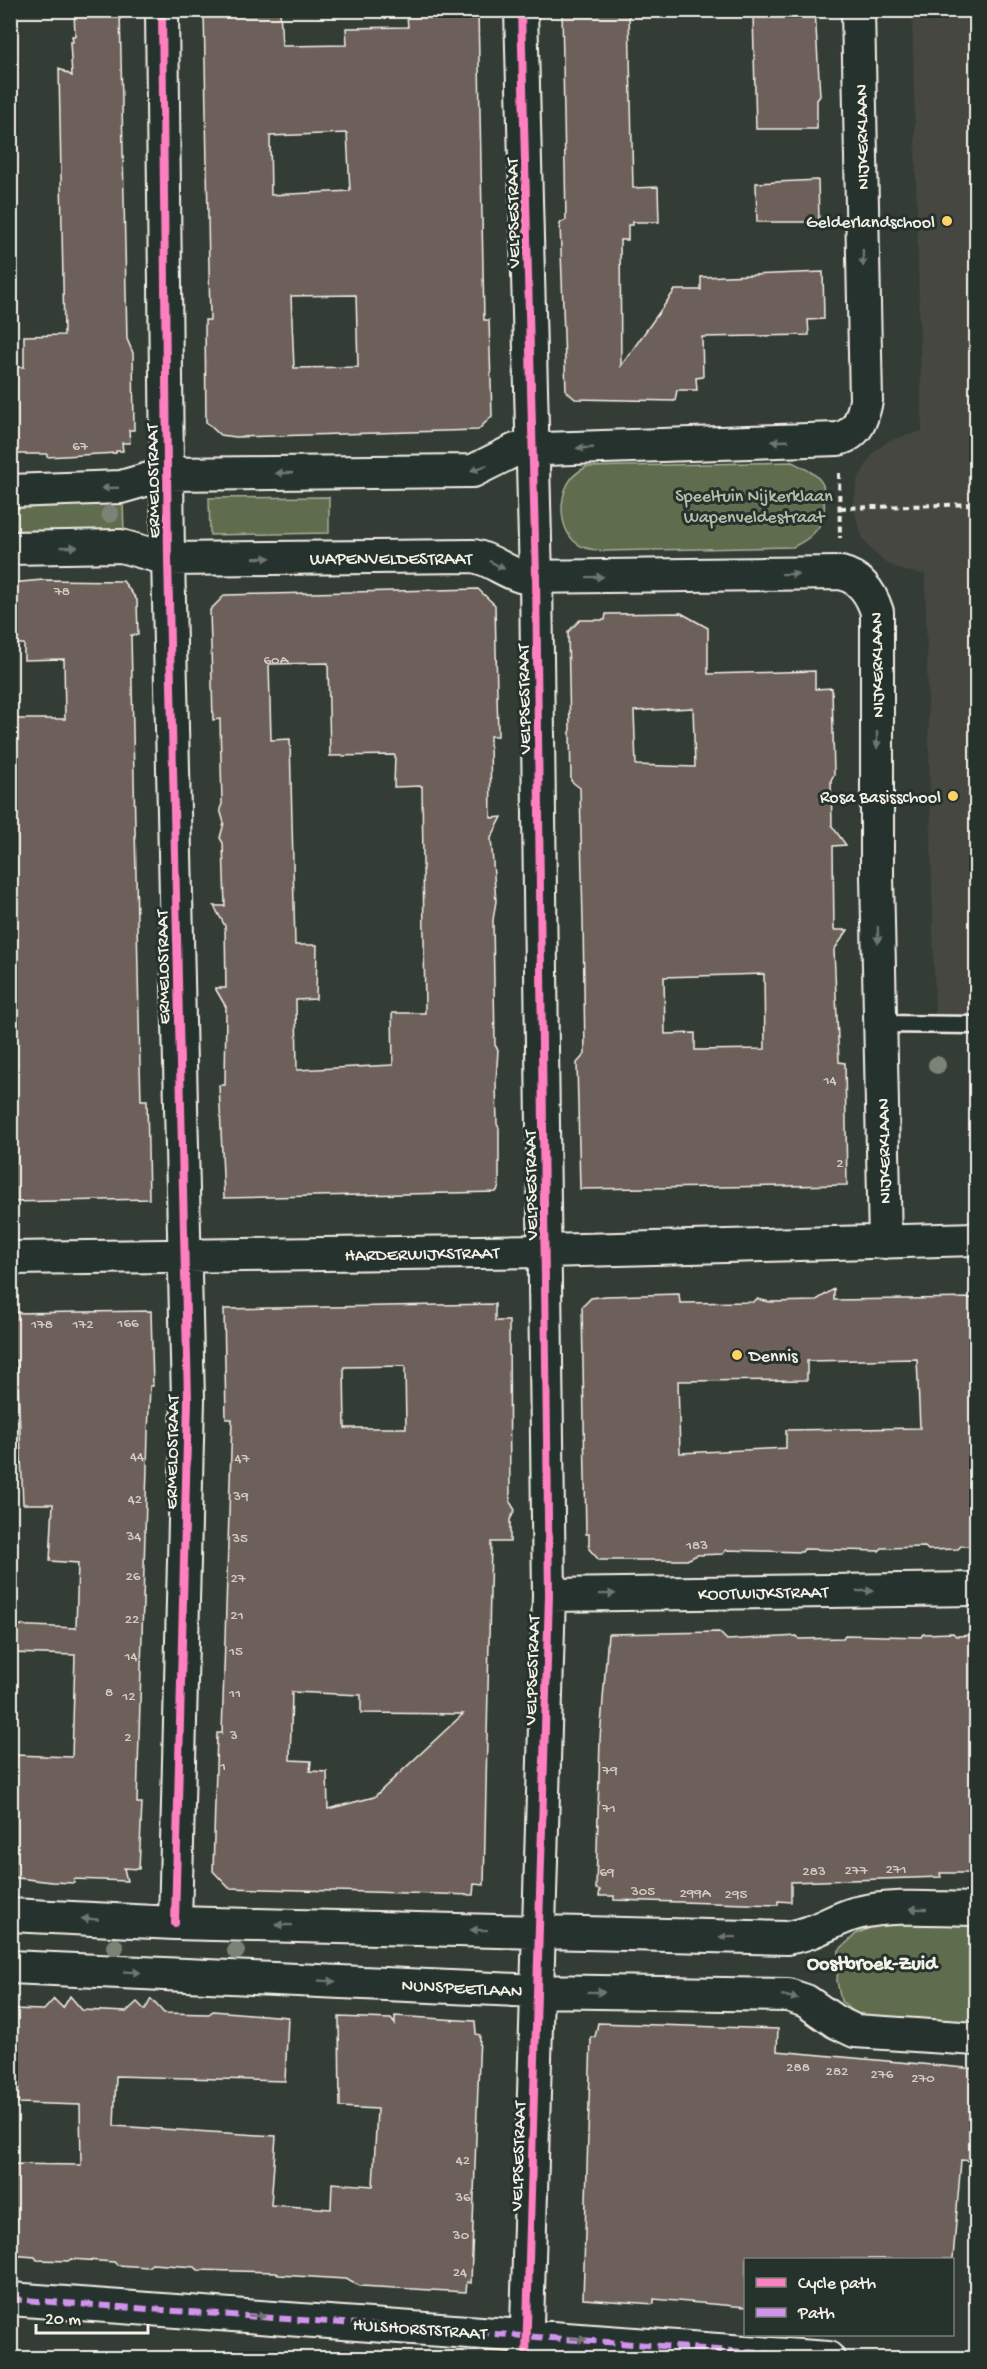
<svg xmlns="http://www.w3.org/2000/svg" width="987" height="2369" font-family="'Gochi Hand',sans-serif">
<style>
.built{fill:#454741}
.green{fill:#5e6c4d;stroke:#a9ae9a;stroke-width:1.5}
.building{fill:#6d605a;stroke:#f4f1e8;stroke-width:1.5;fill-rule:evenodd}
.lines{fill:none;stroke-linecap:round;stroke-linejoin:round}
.lane-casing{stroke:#f4f1e8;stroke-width:21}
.street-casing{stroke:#f4f1e8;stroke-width:36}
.path{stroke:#f4f1e8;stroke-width:4;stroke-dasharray:6 4.5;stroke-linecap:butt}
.lane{stroke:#26332d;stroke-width:16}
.street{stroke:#26332d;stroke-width:32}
.quiet{stroke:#d193ec;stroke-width:6;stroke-dasharray:12 6;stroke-linecap:butt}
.cycleway-casing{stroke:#26332d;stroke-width:11}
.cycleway{stroke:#ff80c0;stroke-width:8}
.tree{fill:#7d8276}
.oneway{fill:#6e766e}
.poi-dot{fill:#ffd166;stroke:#26332d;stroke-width:2}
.labels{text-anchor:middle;stroke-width:6;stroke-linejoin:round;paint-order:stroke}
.number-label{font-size:15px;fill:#d2cdc4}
.street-label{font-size:18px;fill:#f4f1e8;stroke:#26332d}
.poi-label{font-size:18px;fill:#f4f1e8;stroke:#26332d;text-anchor:end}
.park-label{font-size:18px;fill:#b8bcaa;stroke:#26332d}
.neighbourhood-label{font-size:20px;font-weight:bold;fill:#f4f1e8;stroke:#26332d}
</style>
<rect width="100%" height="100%" fill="#343c36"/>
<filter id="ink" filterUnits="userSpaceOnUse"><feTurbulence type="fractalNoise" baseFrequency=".0167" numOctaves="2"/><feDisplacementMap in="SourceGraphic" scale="12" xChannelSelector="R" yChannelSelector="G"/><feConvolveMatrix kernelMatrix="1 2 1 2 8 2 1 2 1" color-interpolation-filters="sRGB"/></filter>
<g filter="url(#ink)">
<path class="built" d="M912 11H976V1018L935 1019 925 574 904 571 888 564 874 553 863 539 853 508 857 481 873 453 888 441 922 431Z"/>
<path class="green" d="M792 462C802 467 817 473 823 485 824 488 824 495 824 499 827 524 814 537 793 547L605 551C599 550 592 550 586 548 559 540 556 499 571 479 574 474 581 470 586 467Z
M329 497V533L210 535 209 498Z
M123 500 124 533 11 536 10 503Z
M976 1921V2024L858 2015 841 2001 837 1981 839 1950 856 1934 883 1922Z"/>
<path class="building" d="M74 10H120L127 339 133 353 134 430H129L130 443H122L123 451H116V453L47 457V454H10L13 367H24V336L64 335 59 68 72 76 70 42H73L72 36H75Z
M204 10H280L282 46 347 45 346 28 408 27 407 16H412L411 10H478L484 320H489L492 416 478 430 236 437 220 435 206 422 205 320H210ZM347 133 350 191 271 195 270 136ZM356 295 358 367 294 368 291 296Z
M562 10 629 13 633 188 658 187 659 222H633V225H628V240H620L621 366 675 290H701V277L823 272 824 319 808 320 809 335 702 337 703 377 696 378 697 390H677L675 401 575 399 566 391 560 223 566 220Z
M758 10H815L820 96 817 100V129H756L753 14H758Z
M818 180 819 222H757L756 183Z
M43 580 123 581 137 600 138 635H131L140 1065 141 1100H147L149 1199 10 1202V730H14V719H65L64 659 24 660V644H13L10 583Z
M478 589 495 605 498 736H490L491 818 502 817 491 838 496 901 493 920 495 1045 498 1050 496 1082 497 1124 499 1128V1187L496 1192 224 1198 219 1085H225L226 1007 215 988H226L225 926 214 906H225L223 843 220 838 224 823 220 809 222 804 220 719 213 720 210 610 225 595ZM328 663 330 756 395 755 394 787 422 786 425 1013H392L393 1065 297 1070 296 1000 316 999 317 945H295L290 739 271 740 269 664Z
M681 613 708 628V674L815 671V689L832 688 834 775 831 780 832 826 846 845 833 846 834 930H848L834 950 839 1062 845 1063 847 1185 580 1189 577 1063 585 1054 583 922 580 788 571 781 568 632 580 620H605L606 614ZM693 708 695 767 636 765 634 711ZM764 974 765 1049 695 1050V1033L665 1034 664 977Z
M834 1289V1300L976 1298V1546H961L958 1549 928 1550 925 1547 882 1548 879 1551 804 1549 802 1552 726 1550 723 1554 697 1555 687 1560H599L589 1549V1534H586L582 1307 591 1298 606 1296 679 1294 680 1303 753 1302 757 1299 770 1302 815 1301ZM917 1359 920 1428 786 1430V1448L680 1453 678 1381 807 1380V1361Z
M495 1304V1321H509L510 1502 515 1510 510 1520V1542H491L484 1885 474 1884 473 1895 229 1888 213 1871 217 1733H222L232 1419H226L224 1309ZM405 1366 406 1428H345L344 1367ZM292 1692 361 1695V1713L463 1714 374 1797 328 1809 327 1772 310 1771 311 1761 290 1760Z
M151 1311 153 1386H150L148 1434 137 1803H142L139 1869 124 1868 127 1881 74 1879V1883L52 1882 10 1877V1782H14L15 1755 72 1757 75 1655 10 1653V1625L76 1628 78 1563 50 1561 53 1504H23L17 1360H10V1313Z
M719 1632 727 1640 797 1636 799 1639 843 1638 845 1635 921 1637 923 1634 953 1633 956 1636 976 1635V1873H940L941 1877 791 1882V1902L778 1901V1905L614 1900V1896H599L600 1890 596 1889 600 1739 608 1634Z
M70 1996 82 2010 126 2012 137 2002 145 2010 151 1999 164 2013 209 2014 213 2011 288 2017 285 2081 116 2076 114 2126 276 2136 271 2205 331 2209 332 2183 373 2186 377 2109 340 2107 339 2017 391 2019 395 2024V2016L475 2021 476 2034 480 2035 476 2137 471 2283 467 2282 466 2292 360 2286 345 2279 279 2275 276 2272 198 2270 195 2267 152 2264 148 2267 117 2265 114 2262 71 2259 68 2261 37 2260 35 2257 10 2255V2164L81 2165 80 2105 18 2103 19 2072 10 2071V2009L44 2010 54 1999 63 2008Z
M598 2023 778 2029 777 2051 976 2069V2143L973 2161 961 2160 953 2259H746V2307L654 2299V2304L583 2299 591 2037H595Z"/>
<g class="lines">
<g class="lane-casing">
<path id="lane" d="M880 1024 976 1025"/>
</g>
<g class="street-casing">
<path id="street" d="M162 10 168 559 188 1400 175 1923
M521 10 536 578 549 1595 526 2358
M10 491 121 487 166 474 473 471 515 450 838 439C858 434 862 419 866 401L858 10
M10 548 121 546 168 559 474 556C493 560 506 573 524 577L841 573C861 578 871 593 877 612V876L885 1242
M10 1258 546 1251 976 1239
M549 1595 976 1589
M10 1915 175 1923 787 1938C816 1934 831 1920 857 1913 895 1904 937 1909 976 1909
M10 1967 537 1991 788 1995 806 2001 836 2022 855 2031 976 2039
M10 2299 828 2358"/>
</g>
<path class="path" d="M839 473 840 538
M840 508 976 504"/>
<use href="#lane" class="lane"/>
<use href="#street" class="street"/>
<path class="quiet" d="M10 2299 828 2358"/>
<g class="cycleway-casing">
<path id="cycleway" d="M162 10 168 559 188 1400 175 1923
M521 10 536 578 549 1595 526 2358"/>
</g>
<use href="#cycleway" class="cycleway"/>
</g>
<g class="tree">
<circle cx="110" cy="514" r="9"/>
<circle cx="937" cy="1065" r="9"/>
<circle cx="115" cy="1947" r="9"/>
<circle cx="236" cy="1951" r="9"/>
</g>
<defs><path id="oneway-solid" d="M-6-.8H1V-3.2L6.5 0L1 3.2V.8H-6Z" transform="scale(1.5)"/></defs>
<g class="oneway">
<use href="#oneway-solid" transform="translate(863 258) rotate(89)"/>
<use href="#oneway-solid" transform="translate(780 441) rotate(178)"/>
<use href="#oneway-solid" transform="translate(585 448) rotate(178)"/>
<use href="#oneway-solid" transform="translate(479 468) rotate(162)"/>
<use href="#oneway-solid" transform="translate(284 473) rotate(179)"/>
<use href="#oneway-solid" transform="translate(110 488) rotate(178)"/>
<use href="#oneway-solid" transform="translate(69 547) rotate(-1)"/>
<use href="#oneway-solid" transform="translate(262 558) rotate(-1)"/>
<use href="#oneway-solid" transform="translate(497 565) rotate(28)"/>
<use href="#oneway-solid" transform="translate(790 574) rotate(-1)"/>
<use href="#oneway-solid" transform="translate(595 577) rotate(-1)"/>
<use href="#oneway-solid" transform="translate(877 740) rotate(90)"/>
<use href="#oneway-solid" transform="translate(878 935) rotate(89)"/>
<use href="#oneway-solid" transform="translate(865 1591) rotate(-1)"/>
<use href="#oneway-solid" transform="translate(607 1594) rotate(-1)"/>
<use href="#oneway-solid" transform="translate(918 1909) rotate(-180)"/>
<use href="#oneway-solid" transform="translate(90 1919) rotate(-177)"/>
<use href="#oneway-solid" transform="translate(284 1925) rotate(-179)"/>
<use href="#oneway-solid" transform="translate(479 1930) rotate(-179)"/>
<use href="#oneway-solid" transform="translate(728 1937) rotate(-179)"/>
<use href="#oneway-solid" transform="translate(132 1972) rotate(3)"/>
<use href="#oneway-solid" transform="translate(327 1981) rotate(3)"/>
<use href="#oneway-solid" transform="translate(596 1992) rotate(1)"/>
<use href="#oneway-solid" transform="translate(790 1997) rotate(13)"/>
<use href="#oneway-solid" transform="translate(257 2316) rotate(4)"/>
<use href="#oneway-solid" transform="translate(578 2339) rotate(4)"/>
</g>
</g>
<g class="poi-dot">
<circle cx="947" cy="221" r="6"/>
<circle cx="953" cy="796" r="6"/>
<circle cx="737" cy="1355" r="6"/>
</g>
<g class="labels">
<g class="number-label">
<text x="80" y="450">67</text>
<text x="62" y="595">78</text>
<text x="276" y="664">60A</text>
<text x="830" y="1084">14</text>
<text x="840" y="1167">2</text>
<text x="128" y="1327">166</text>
<text x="42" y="1328">178</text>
<text x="83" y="1328">172</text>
<text x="137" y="1460">44</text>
<text x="242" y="1462">47</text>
<text x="241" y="1500">39</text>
<text x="135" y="1503">42</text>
<text x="134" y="1540">34</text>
<text x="240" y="1542">35</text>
<text x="697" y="1549">183</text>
<text x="133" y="1580">26</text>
<text x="238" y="1582">27</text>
<text x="237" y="1619">21</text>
<text x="132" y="1623">22</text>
<text x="236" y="1655">15</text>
<text x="131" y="1660">14</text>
<text x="109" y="1696">8</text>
<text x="235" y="1697">11</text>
<text x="129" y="1700">12</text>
<text x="234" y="1739">3</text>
<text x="128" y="1741">2</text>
<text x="223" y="1770">1</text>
<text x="610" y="1774">79</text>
<text x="609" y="1812">71</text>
<text x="896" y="1873">271</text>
<text x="856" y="1874">277</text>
<text x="814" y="1875">283</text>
<text x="607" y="1876">69</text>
<text x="643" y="1895">305</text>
<text x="695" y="1897">299A</text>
<text x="736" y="1898">295</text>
<text x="798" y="2071">288</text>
<text x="837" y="2075">282</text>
<text x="882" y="2078">276</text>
<text x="923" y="2082">270</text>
<text x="463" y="2164">42</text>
<text x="463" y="2201">36</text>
<text x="461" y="2239">30</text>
<text x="460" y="2276">24</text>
</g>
<g class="street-label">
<text transform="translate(861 137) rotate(-91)" y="6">NIJKERKLAAN</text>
<text transform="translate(512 213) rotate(-91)" y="6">VELPSESTRAAT</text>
<text transform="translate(152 481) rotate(-91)" y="6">ERMELOSTRAAT</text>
<text x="391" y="564">WAPENVELDESTRAAT</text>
<text transform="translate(876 665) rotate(-91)" y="6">NIJKERKLAAN</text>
<text transform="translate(523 699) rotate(-91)" y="6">VELPSESTRAAT</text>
<text transform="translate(162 967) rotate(-91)" y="6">ERMELOSTRAAT</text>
<text transform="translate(883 1151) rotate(-91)" y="6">NIJKERKLAAN</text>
<text transform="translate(530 1185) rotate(-91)" y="6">VELPSESTRAAT</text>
<text transform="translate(422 1253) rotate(-1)" y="6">HARDERWIJKSTRAAT</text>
<text transform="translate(171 1452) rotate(-89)" y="6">ERMELOSTRAAT</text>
<text transform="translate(763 1592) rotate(-1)" y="6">KOOTWIJKSTRAAT</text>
<text transform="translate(531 1670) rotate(-88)" y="6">VELPSESTRAAT</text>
<text transform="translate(462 1987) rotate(3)" y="6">NUNSPEETLAAN</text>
<text transform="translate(517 2156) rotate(-88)" y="6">VELPSESTRAAT</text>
<text transform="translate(420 2328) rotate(4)" y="6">HULSHORSTSTRAAT</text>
</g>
<g class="poi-label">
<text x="935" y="227">Gelderlandschool</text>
<text x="941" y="802">Rosa Basisschool</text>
<text x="749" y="1361" text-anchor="start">Dennis</text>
</g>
<g class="park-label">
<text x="754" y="501">Speeltuin Nijkerklaan<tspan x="754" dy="21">Wapenveldestraat</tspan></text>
</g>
<g class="neighbourhood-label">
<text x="872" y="1969">Oostbroek-Zuid</text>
</g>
</g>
<rect width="987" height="2369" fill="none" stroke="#26332d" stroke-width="36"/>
<rect x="18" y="18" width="951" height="2333" fill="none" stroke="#f4f1e8" stroke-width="2" filter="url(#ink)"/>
<rect x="744" y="2258" width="210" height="78" fill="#26332d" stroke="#787f78" stroke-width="1.5"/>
<rect x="756" y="2278" width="30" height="9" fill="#ff80c0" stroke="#787f78" stroke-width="1.5"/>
<text x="798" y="2288" font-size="18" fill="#f4f1e8">Cycle path</text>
<rect x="756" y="2308" width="30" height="9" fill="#d193ec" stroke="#787f78" stroke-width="1.5"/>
<text x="798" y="2318" font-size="18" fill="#f4f1e8">Path</text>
<path d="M36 2324v9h112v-9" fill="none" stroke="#f4f1e8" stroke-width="3"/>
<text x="45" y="2324" font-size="18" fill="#f4f1e8" stroke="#26332d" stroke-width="4.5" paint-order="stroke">20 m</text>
</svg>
